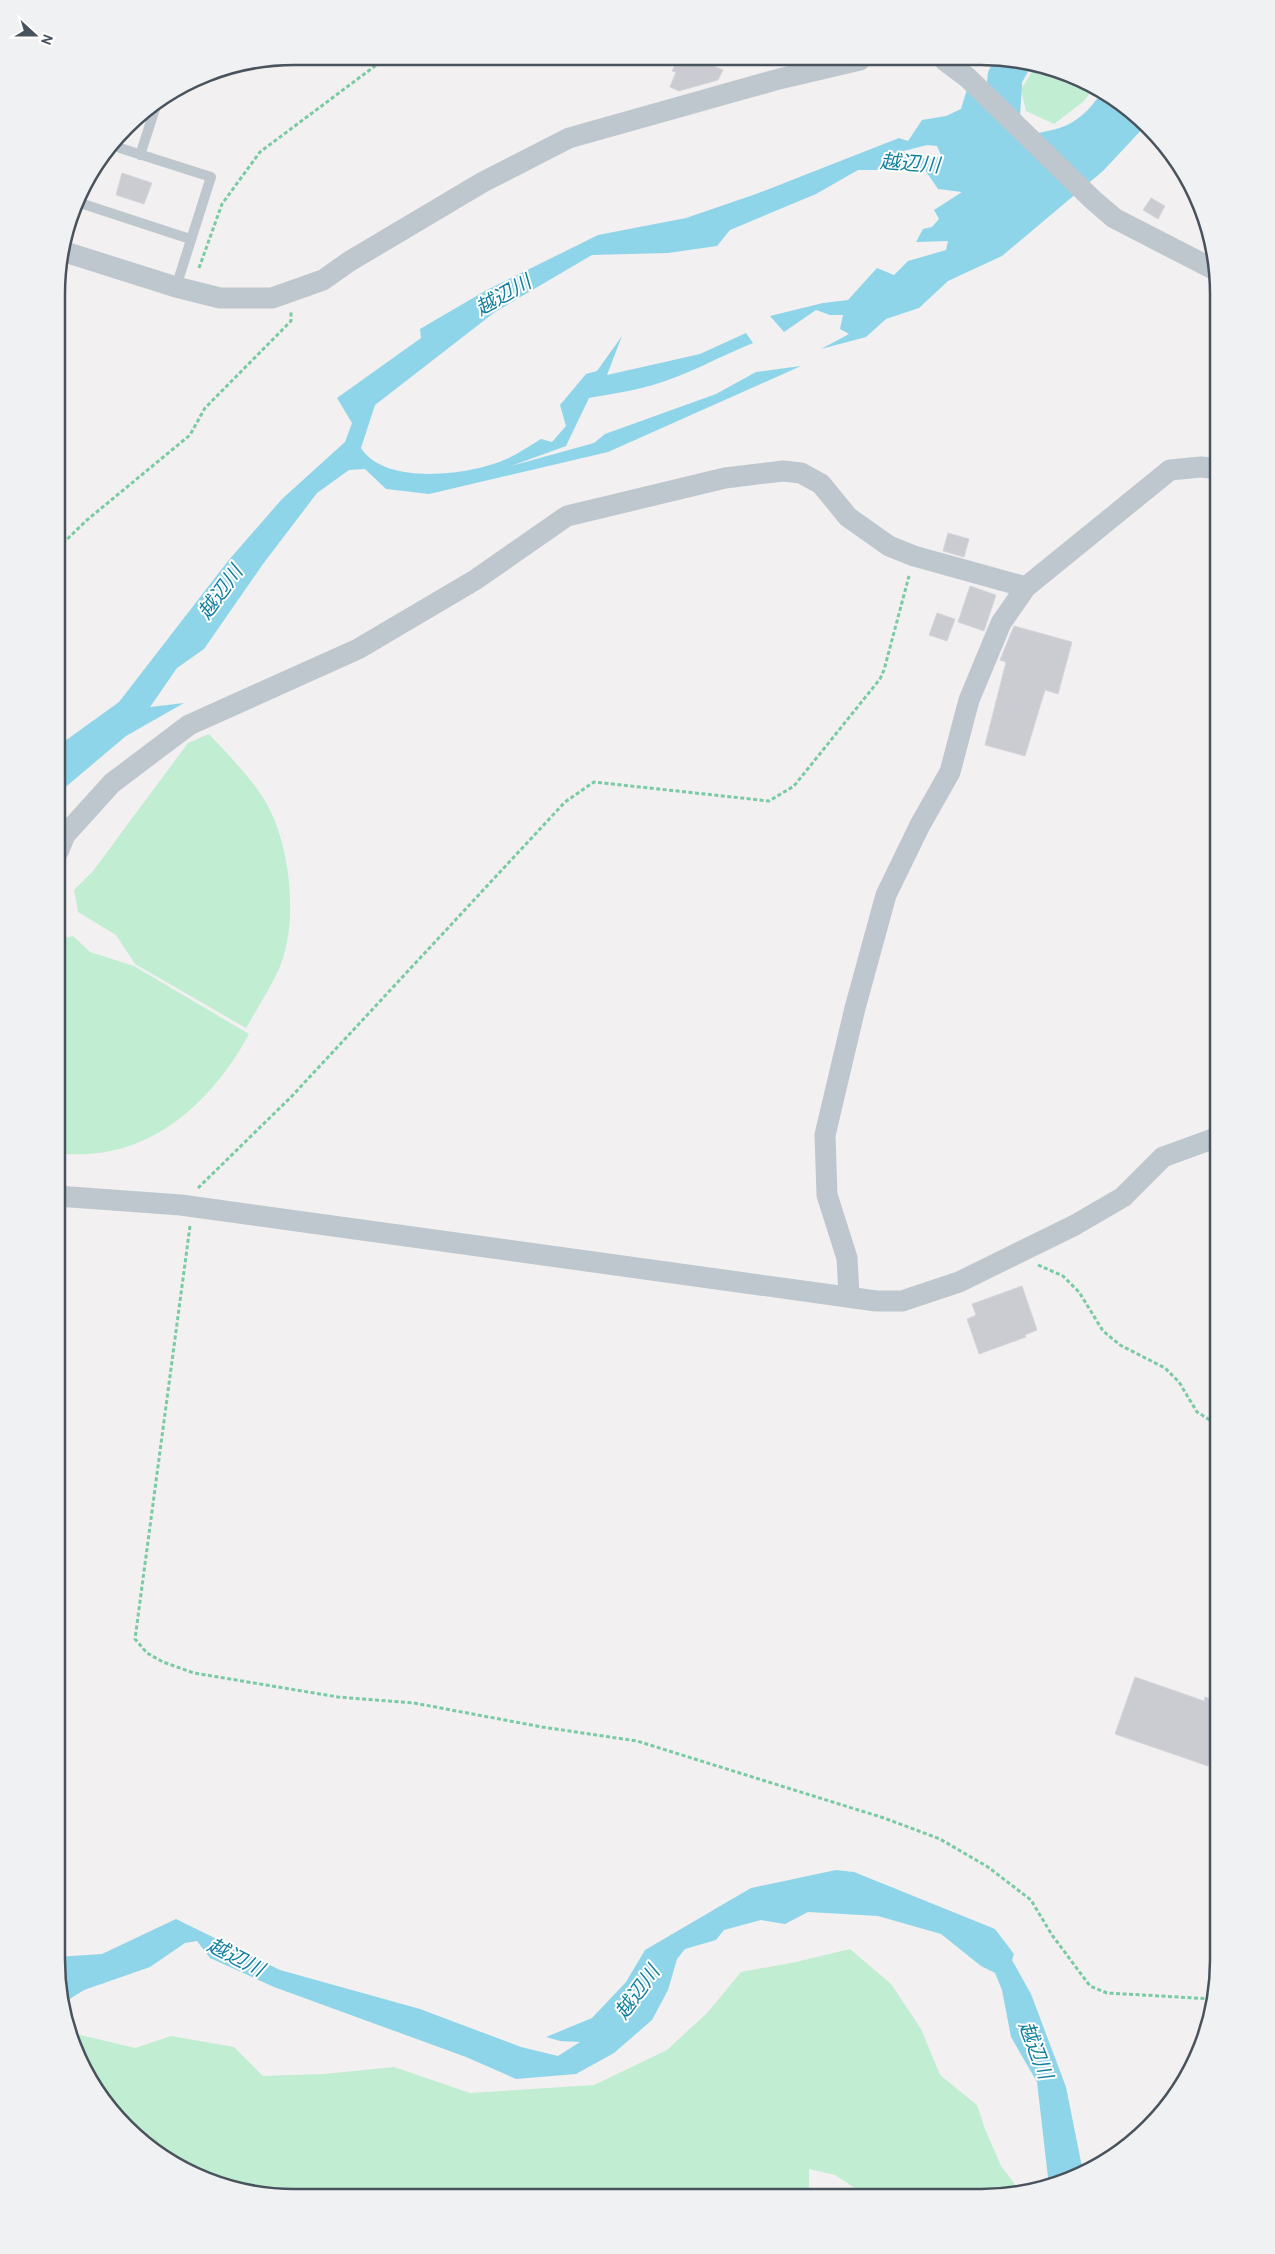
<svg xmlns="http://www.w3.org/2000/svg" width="1275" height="2254" font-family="Cabin,'Noto Sans JP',sans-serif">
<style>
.green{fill:#c1eed3}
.water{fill:#8fd5e9;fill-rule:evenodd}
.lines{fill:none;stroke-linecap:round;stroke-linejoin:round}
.river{stroke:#8fd5e9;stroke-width:35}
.building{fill:#caccd2;stroke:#d4d6db}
.path{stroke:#7acba4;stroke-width:3;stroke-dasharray:4 2.5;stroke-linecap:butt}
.service{stroke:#bfc7ce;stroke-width:10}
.minor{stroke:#bfc7ce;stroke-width:21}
.labels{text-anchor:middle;stroke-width:4;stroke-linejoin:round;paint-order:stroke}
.water-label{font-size:20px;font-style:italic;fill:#127f9f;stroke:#fff}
.rim{fill:none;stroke:#49535d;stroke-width:2.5}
</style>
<rect width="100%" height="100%" fill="#f2f0f0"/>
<path class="green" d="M1037 64 1086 81 1095 86 1084 101 1054 124 1026 111 1021 89Z
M209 734C230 757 254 780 269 808 291 851 299 926 278 971 269 990 257 1009 246 1028L135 964 116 935 78 912 74 890 93 871 188 743Z
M73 936 90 952 134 966 249 1034C218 1091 168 1144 99 1153 86 1155 71 1154 57 1154V940Z
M850 1949 891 1984 921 2029 940 2075 977 2105 985 2129 1001 2166 1020 2191 981 2198 868 2197 835 2175 809 2169V2197L263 2196 203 2180 149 2148 96 2092 68 2032 135 2048 171 2036 234 2047 263 2076 324 2074 394 2067 470 2093 594 2085 667 2050 708 2012 741 1972 796 1962Z"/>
<path class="water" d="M967 89 1004 129 1009 138C1055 129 1074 133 1102 92L1138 115 1146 125 1103 171 1002 256 948 281 919 308 886 319 866 337 821 349 849 334 840 329 843 315H830L816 310 784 332 770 316 823 303 848 300 877 268 894 275 908 261 946 250 948 241 916 242 923 229 932 227 939 219 934 210 962 192 938 189 925 170H858L816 194 730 230 717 246 668 253 592 255 495 312 375 405 361 448C385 486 469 475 504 460 517 455 529 446 541 439L552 442 566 426 560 405 586 374 597 371 622 336 607 375 700 354 746 333 753 343C720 356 688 375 653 385 633 391 610 394 589 398L566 446 511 466 594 443 605 434 716 394 756 372 801 366 608 452 429 494 386 489 365 469 349 470 317 493 263 564 204 649 177 668 150 707 184 703 126 736 62 790 58 799V746L119 702 228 561 282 499 345 442 352 423 337 398 421 338 420 329 485 291 598 235 686 218 756 194 899 138 908 141 922 120 946 116 961 109ZM927 145 937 146 941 155 935 159 888 155Z
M836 1870 854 1872 995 1929 1014 1954 1012 1960 1031 1994 1066 2087 1083 2172 1058 2185 1049 2186 1037 2082 1011 2037 1002 1990 995 1973 981 1966 941 1934 878 1916 808 1912 785 1924 761 1920 724 1930 716 1940 685 1949 677 1959 668 1990 652 2020 614 2053 576 2074 516 2079 466 2057 274 1987 210 1958 197 1941 185 1943 150 1967 84 1990 65 2002 56 1960V1957L102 1954 176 1919 280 1970 420 2009 521 2047 558 2056 580 2042 560 2041 546 2037 592 2018 626 1982 645 1950 751 1888Z"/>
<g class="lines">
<path class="river" d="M999 169 1005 77 1014 61"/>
</g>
<path class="building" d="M678 59H698L723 70 718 80 679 91 670 87 676 72 672 71Z
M122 173 152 183 144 204 116 195Z
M1151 198 1165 206 1158 219 1143 210Z
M948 533 969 539 964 557 943 551Z
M970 586 996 595 984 631 958 622Z
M937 613 955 619 947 641 929 635Z
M1014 626 1072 642 1058 694 1045 690 1025 756 985 745 1006 662 1000 660Z
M1022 1286 1037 1330 1025 1335 1026 1337 979 1354 967 1319 976 1315 972 1304Z
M1135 1677 1204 1701 1205 1697 1218 1702V1736L1208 1766 1115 1734Z"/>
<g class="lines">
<path class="path" d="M199 268 222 204 260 152 387 57
M58 548 87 520 190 435 205 408 291 321V311
M198 1188 292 1096 565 802 594 782 769 801 794 786 880 679 884 670 909 576
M190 1226 135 1639 147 1653 163 1662 194 1673 338 1697 414 1703 542 1727 637 1741 884 1818 940 1839 988 1867 1031 1900 1052 1935 1090 1986 1107 1993 1213 1999
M1038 1265 1063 1276 1079 1292 1103 1331 1120 1345 1165 1368 1179 1382 1197 1412 1218 1425"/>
<path class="service" d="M120 148 211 177 176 287
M140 155 157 103
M77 202 190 239"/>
<path class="minor" d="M944 60 968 78 1092 199 1114 218 1215 270
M62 251 176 287 220 298H272L323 280 350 261 483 182 569 138 779 79 860 60
M58 852 65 835 112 783 189 725 358 649 475 580 567 516 588 511 725 478 783 471 801 473 821 484 848 517 889 546 914 556 1026 587
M57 1196 181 1205 876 1301H902L959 1282 1075 1225 1123 1197 1163 1157 1218 1137
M849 1296 847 1258 827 1195 825 1135 855 1008 886 895 920 825 950 772 969 700 1001 623 1026 587 1170 470 1201 467 1219 469"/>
</g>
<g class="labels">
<g class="water-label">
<text transform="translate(910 163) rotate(4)" y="7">越辺川</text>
<text transform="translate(503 295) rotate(-30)" y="7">越辺川</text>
<text transform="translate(220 592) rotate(-54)" y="7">越辺川</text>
<text transform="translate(236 1957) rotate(27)" y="7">越辺川</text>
<text transform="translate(637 1992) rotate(-54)" y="7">越辺川</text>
<text transform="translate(1036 2050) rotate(69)" y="7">越辺川</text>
</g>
</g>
<path d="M0 0H1275V2254H0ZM294 65H981A229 229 0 0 1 1210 294V1960A229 229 0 0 1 981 2189H294A229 229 0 0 1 65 1960V294A229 229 0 0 1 294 65Z" fill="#f0f1f2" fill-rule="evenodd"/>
<path class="rim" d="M294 65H981A229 229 0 0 1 1210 294V1960A229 229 0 0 1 981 2189H294A229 229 0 0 1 65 1960V294A229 229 0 0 1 294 65Z"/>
<g transform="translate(35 35) rotate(111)" stroke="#ffffff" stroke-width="4" paint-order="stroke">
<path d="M0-4L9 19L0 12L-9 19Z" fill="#49535d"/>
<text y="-8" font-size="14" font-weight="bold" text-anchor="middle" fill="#49535d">N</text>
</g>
</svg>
